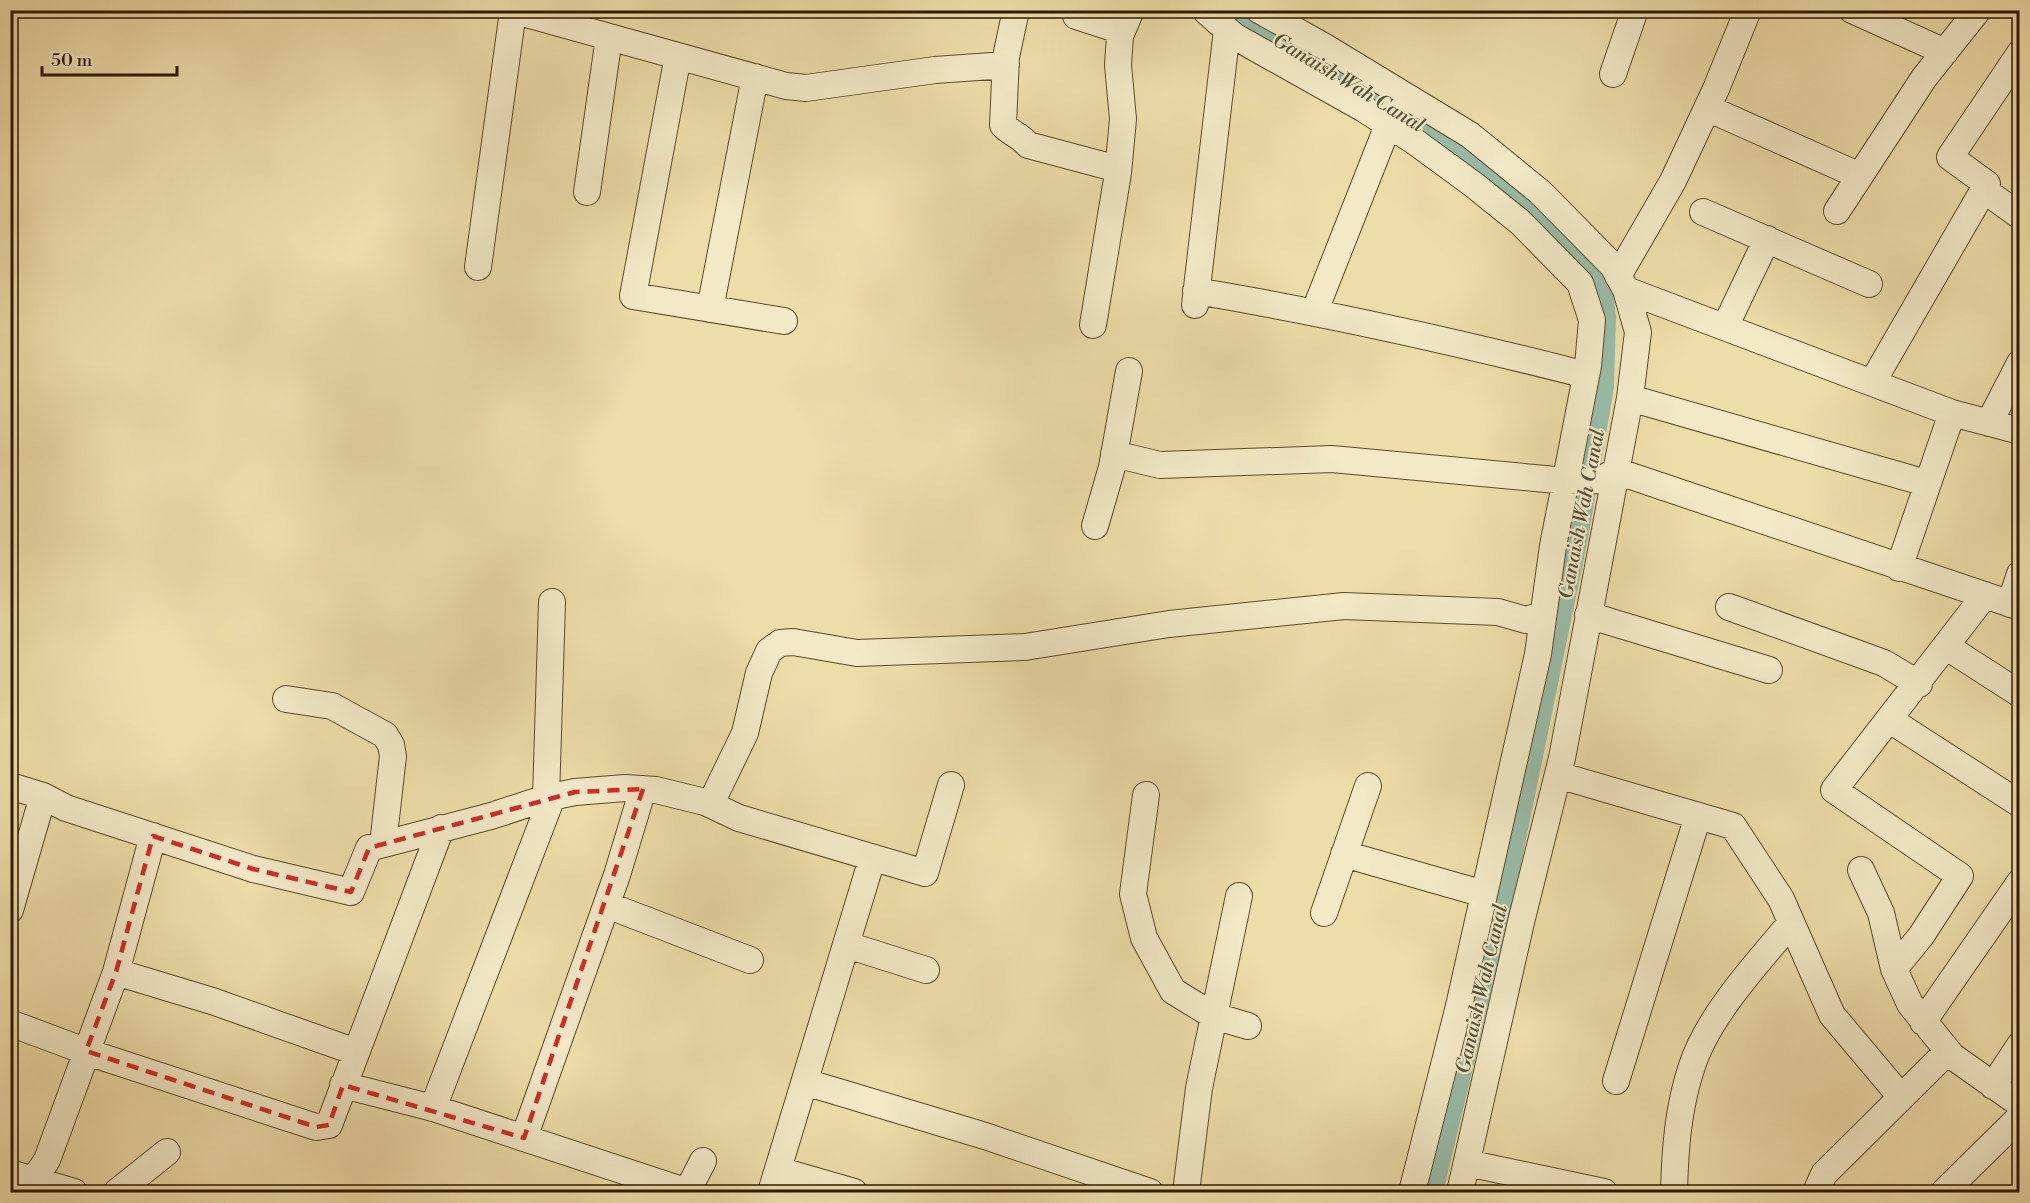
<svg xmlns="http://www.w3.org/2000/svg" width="2030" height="1203" font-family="'Libre Bodoni',serif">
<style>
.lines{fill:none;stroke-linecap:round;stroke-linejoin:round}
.canal{stroke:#99bca8;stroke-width:20}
.minor-casing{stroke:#5d492a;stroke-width:28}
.minor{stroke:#f3e9c7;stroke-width:26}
.marked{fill:none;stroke:#d62828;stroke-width:4.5;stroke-dasharray:12 8;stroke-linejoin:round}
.labels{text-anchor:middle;stroke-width:4.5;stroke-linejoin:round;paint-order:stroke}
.water-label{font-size:20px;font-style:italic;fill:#53513b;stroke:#f3e9c7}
</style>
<rect width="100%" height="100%" fill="#eddda9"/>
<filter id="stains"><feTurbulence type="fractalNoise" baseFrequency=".00333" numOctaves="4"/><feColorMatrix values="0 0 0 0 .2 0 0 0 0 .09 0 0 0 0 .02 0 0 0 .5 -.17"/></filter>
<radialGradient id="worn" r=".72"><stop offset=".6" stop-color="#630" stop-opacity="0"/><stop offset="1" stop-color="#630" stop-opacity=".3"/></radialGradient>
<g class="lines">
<path class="canal" d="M1233 10 1246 22 1414 117 1558 232 1589 263 1603 292 1606 316 1604 387 1578 537 1506 887 1433 1192"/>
<g class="minor-casing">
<path id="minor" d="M512 10 786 86 806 88 935 70 1006 65
M1016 10 1006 57 1003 125C1010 133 1020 135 1028 145L1118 169
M1205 10 1234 36 1364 109 1414 141 1474 185 1520 222 1580 283 1592 320 1588 366 1553 546 1538 654 1459 1006 1412 1192
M1259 10 1325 47 1470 135 1540 192 1613 266 1626 290 1638 332 1630 398 1562 758 1521 922 1460 1192
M1852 10 1945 52
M1076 16 1122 31
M678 56 633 296 784 321
M1613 74 1635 10
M1707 108 1860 176
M1984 190 2020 216
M587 192 609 37
M1837 211 1924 78 1978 10
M1703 212 1869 284
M478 267 513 11
M1618 276 1673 181 1716 89 1748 10
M1626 290 1952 413 2020 431
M1196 291C1327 313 1457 342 1586 375
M1195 305 1227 30
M710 309 755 77
M1314 313 1394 110
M1093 325 1118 173 1123 119 1118 65 1120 36 1131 10
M1725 327 1767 239
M1872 383 1987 184 1950 157 2020 53
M1630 398 1926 483
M1989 423 2020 363
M1114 454 1160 465 1332 459 1567 481 1600 480 1616 471 2020 607
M1095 526 1112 467 1129 371
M1899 568 1952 413
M2010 604 2020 574
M1729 607 1884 663 1919 684
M1588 615 1769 670
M1947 647 2020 694
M286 699 332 706 385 735 391 745 393 756 383 844
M1890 720 2020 804
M1558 775 1733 826 1781 899 1832 1015 1901 1097
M10 786 43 796 66 808 253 869 351 892 369 848 491 816 546 798 575 792 625 788 656 790 705 802 739 818 925 873 951 785
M1146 795 1133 894 1144 938 1173 991 1214 1016 1248 1026
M546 798 552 602
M705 802 713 799 745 733 759 673 769 651 780 643 793 642 857 653 1025 647 1169 624 1344 606 1498 612 1526 620 1542 615
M1344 854 1484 894
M1861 870 1881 913 1894 969 1910 1004 1952 1056 2020 1104
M607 905 750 960
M10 910 43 796
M1324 913 1368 786
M847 945 926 970
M1894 969 1921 936 1960 876 1834 790 1985 595
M116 972 212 1001 356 1052
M1923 1022 2020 882
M10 1023 93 1054 316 1127 329 1125 441 828
M1616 1081 1698 816
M805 1082 985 1136 1150 1192
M343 1085 433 1108 688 1192
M1993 1086 2020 1045
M433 1108 552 797
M524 1138 617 875 643 789
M1467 1163 1604 1192
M778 1170 854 1192
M10 1173 74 1192
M33 1181 47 1160 116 972 153 836
M117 1192 167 1152
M687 1192 703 1161
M771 1192 872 859
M1186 1192 1199 1088 1239 896
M1674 1192C1675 1150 1678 1107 1692 1066 1708 1016 1758 962 1791 923
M1816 1192 1824 1174 1948 1051
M1944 1192 2020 1117"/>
</g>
<use href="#minor" class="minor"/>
</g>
<path class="marked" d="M643 789 524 1138 343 1085 329 1125 316 1127 86 1051 116 972 153 836 253 869 351 892 369 848 575 792Z"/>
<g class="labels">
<g class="water-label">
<text transform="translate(1349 82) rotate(31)" y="7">Ganaish Wah Canal</text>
<text transform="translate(1581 514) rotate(-79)" y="7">Ganaish Wah Canal</text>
<text transform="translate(1481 989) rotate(-77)" y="7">Ganaish Wah Canal</text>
</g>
</g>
<rect width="2030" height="1203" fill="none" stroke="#eddda9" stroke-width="36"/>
<rect x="12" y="12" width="2006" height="1179" fill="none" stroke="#2d1800" stroke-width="3"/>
<rect x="18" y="18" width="1994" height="1167" fill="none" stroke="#2d1800" stroke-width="1.5"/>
<path d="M42 66v9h135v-9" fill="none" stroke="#2d1800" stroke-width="3"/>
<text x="51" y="66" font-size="18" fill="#2d1800" stroke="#f3e9c7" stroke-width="4.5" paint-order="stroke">50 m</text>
<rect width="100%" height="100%" filter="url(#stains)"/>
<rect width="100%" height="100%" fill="url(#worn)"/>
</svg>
